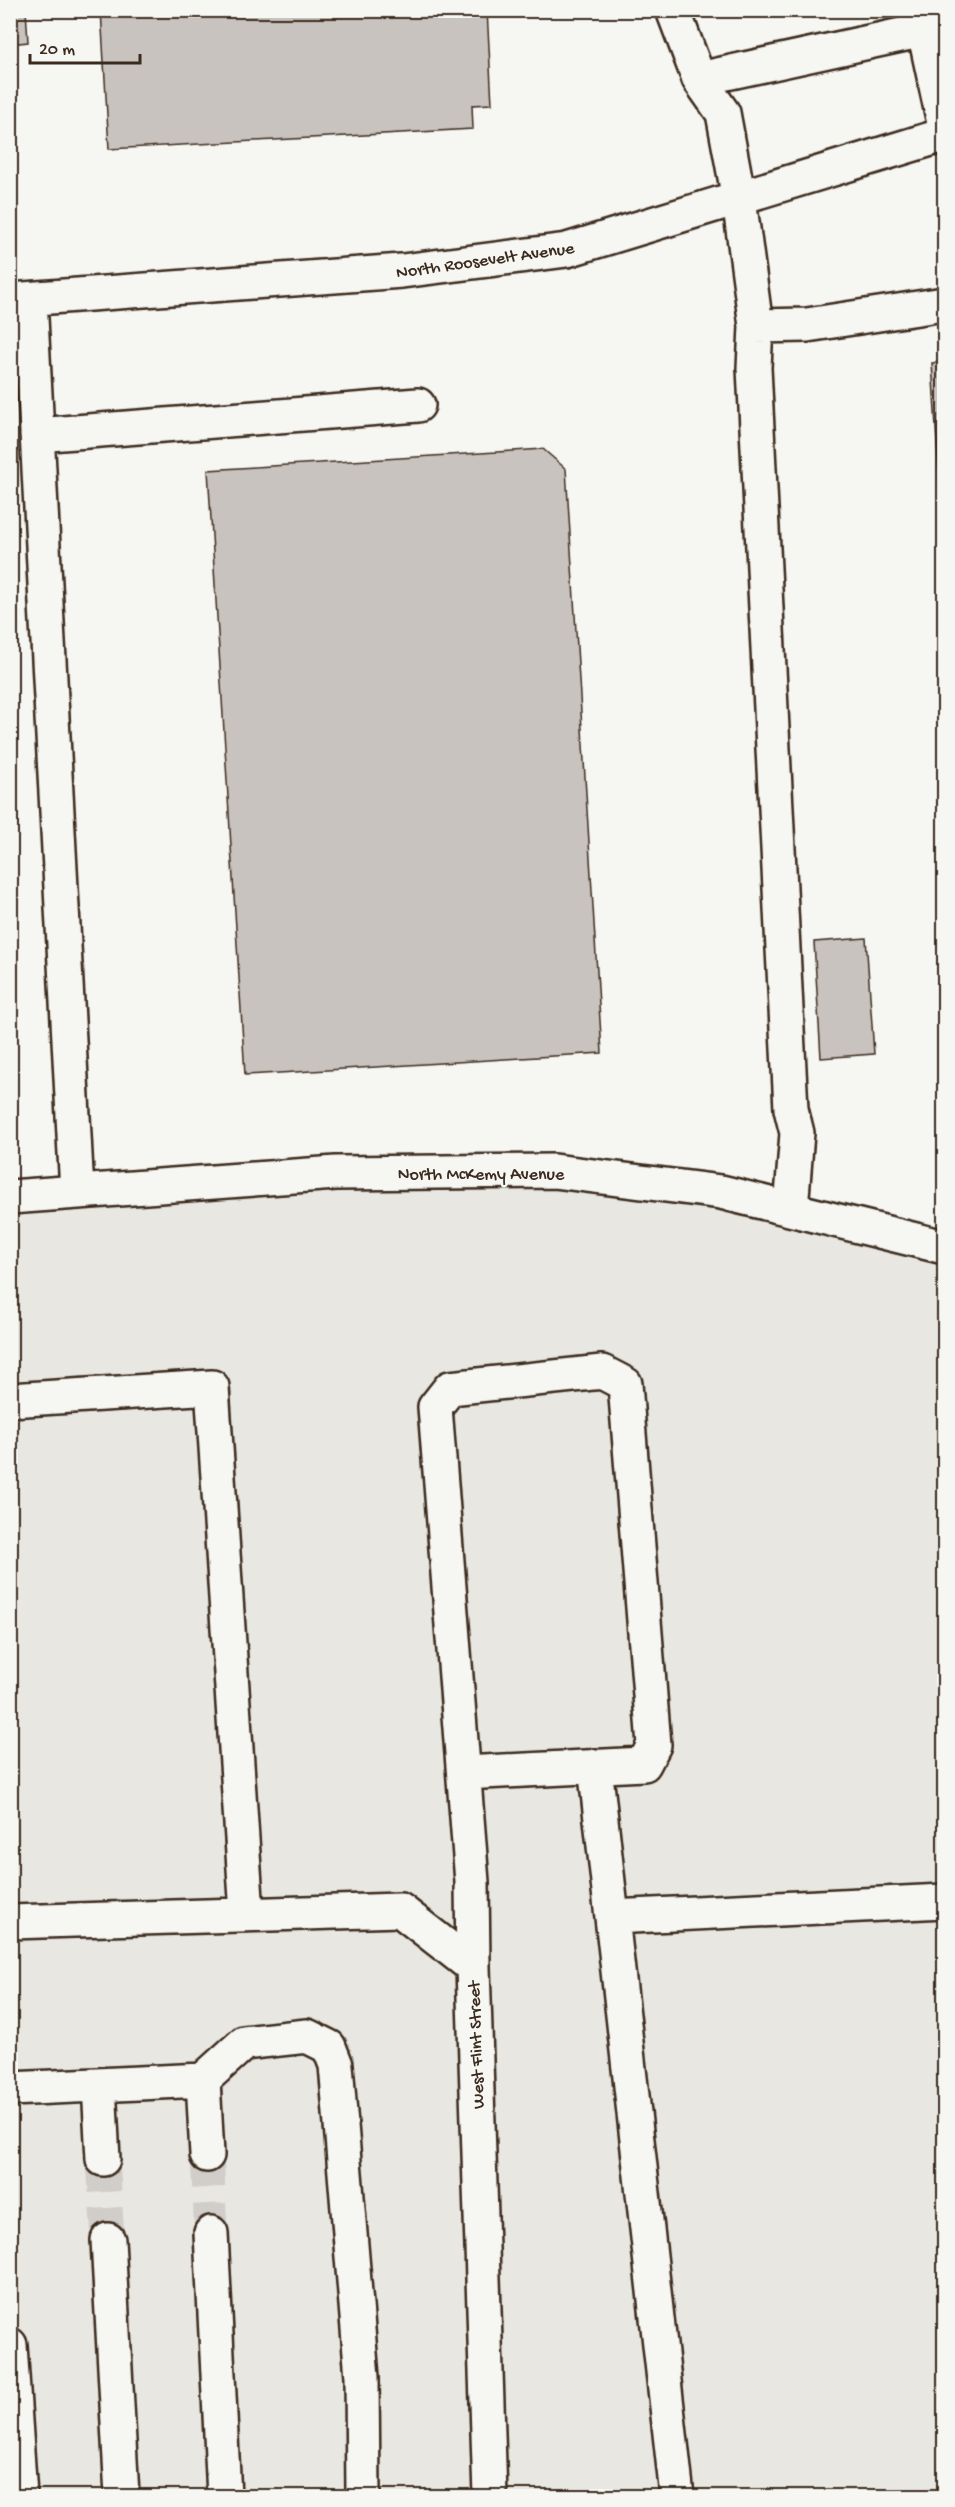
<svg xmlns="http://www.w3.org/2000/svg" width="955" height="2507" font-family="'Gochi Hand',sans-serif">
<style>
.built{fill:#e8e7e2}
.building{fill:#c8c3be;stroke:#3b2a1e;stroke-width:1.5}
.lines{fill:none;stroke-linecap:round;stroke-linejoin:round}
.minor-tunnel{stroke:#d1cdc8;stroke-width:33;stroke-dasharray:33 16;stroke-linecap:butt}
.minor-casing{stroke:#3b2a1e;stroke-width:38}
.minor{stroke:#f6f6f2;stroke-width:33}
.labels{text-anchor:middle;stroke-width:5;stroke-linejoin:round;paint-order:stroke}
.street-label{font-size:18px;fill:#3b2a1e;stroke:#f6f6f2}
</style>
<rect width="100%" height="100%" fill="#f6f6f2"/>
<filter id="ink" filterUnits="userSpaceOnUse"><feTurbulence type="fractalNoise" baseFrequency=".0167" numOctaves="2"/><feDisplacementMap in="SourceGraphic" scale="12" xChannelSelector="R" yChannelSelector="G"/><feConvolveMatrix kernelMatrix="1 2 1 2 8 2 1 2 1" color-interpolation-filters="sRGB"/></filter>
<g filter="url(#ink)">
<path class="built" d="M554 1171 944 1247V2496H11V1197Z"/>
<path class="building" d="M10 10H26L28 42 10 44Z
M101 10H487L492 104 472 105 473 129 109 149Z
M944 362V557L932 363Z
M543 449 566 469 602 1053 245 1075 208 470Z
M866 938 874 1054 821 1058 814 942Z"/>
<g class="lines">
<path class="minor-tunnel" d="M207 2155 211 2233
M103 2159 108 2240"/>
<g class="minor-casing">
<path id="minor" d="M673 10 699 79 723 113 739 199 756 326 807 325 944 304
M928 10 924 30 944 123
M699 79 924 30
M30 299 77 1192
M10 300 402 271 567 250 944 135
M756 326 754 368 791 1109 797 1133 791 1209
M37 435 418 405
M10 1197 336 1173 554 1171 721 1192 944 1247
M10 1400 212 1387 247 1914
M595 1766 677 2496
M464 1773 644 1764 654 1745 625 1384 602 1372 450 1388 435 1407 472 1882 473 1967
M612 1917 944 1901
M10 1922 400 1910 473 1967 490 2496
M203 2080 244 2043 307 2036 329 2047 336 2065 362 2377 363 2496
M99 2085 103 2159
M10 2089 203 2080 207 2155
M211 2233 224 2496
M108 2240 122 2496
M10 2345 20 2496"/>
</g>
<use href="#minor" class="minor"/>
</g>
</g>
<g class="labels">
<g class="street-label">
<text transform="translate(485 259) rotate(-8)" y="6">North Roosevelt Avenue</text>
<text x="481" y="1179">North McKemy Avenue</text>
<text transform="translate(475 2045) rotate(-92)" y="6">West Flint Street</text>
</g>
</g>
<rect width="955" height="2507" fill="none" stroke="#f6f6f2" stroke-width="36"/>
<rect x="18" y="18" width="919" height="2471" fill="none" stroke="#3b2a1e" stroke-width="2" filter="url(#ink)"/>
<path d="M30 54v9h110v-9" fill="none" stroke="#3b2a1e" stroke-width="3"/>
<text x="39" y="54" font-size="18" fill="#3b2a1e" stroke="#f6f6f2" stroke-width="4.5" paint-order="stroke">20 m</text>
</svg>
